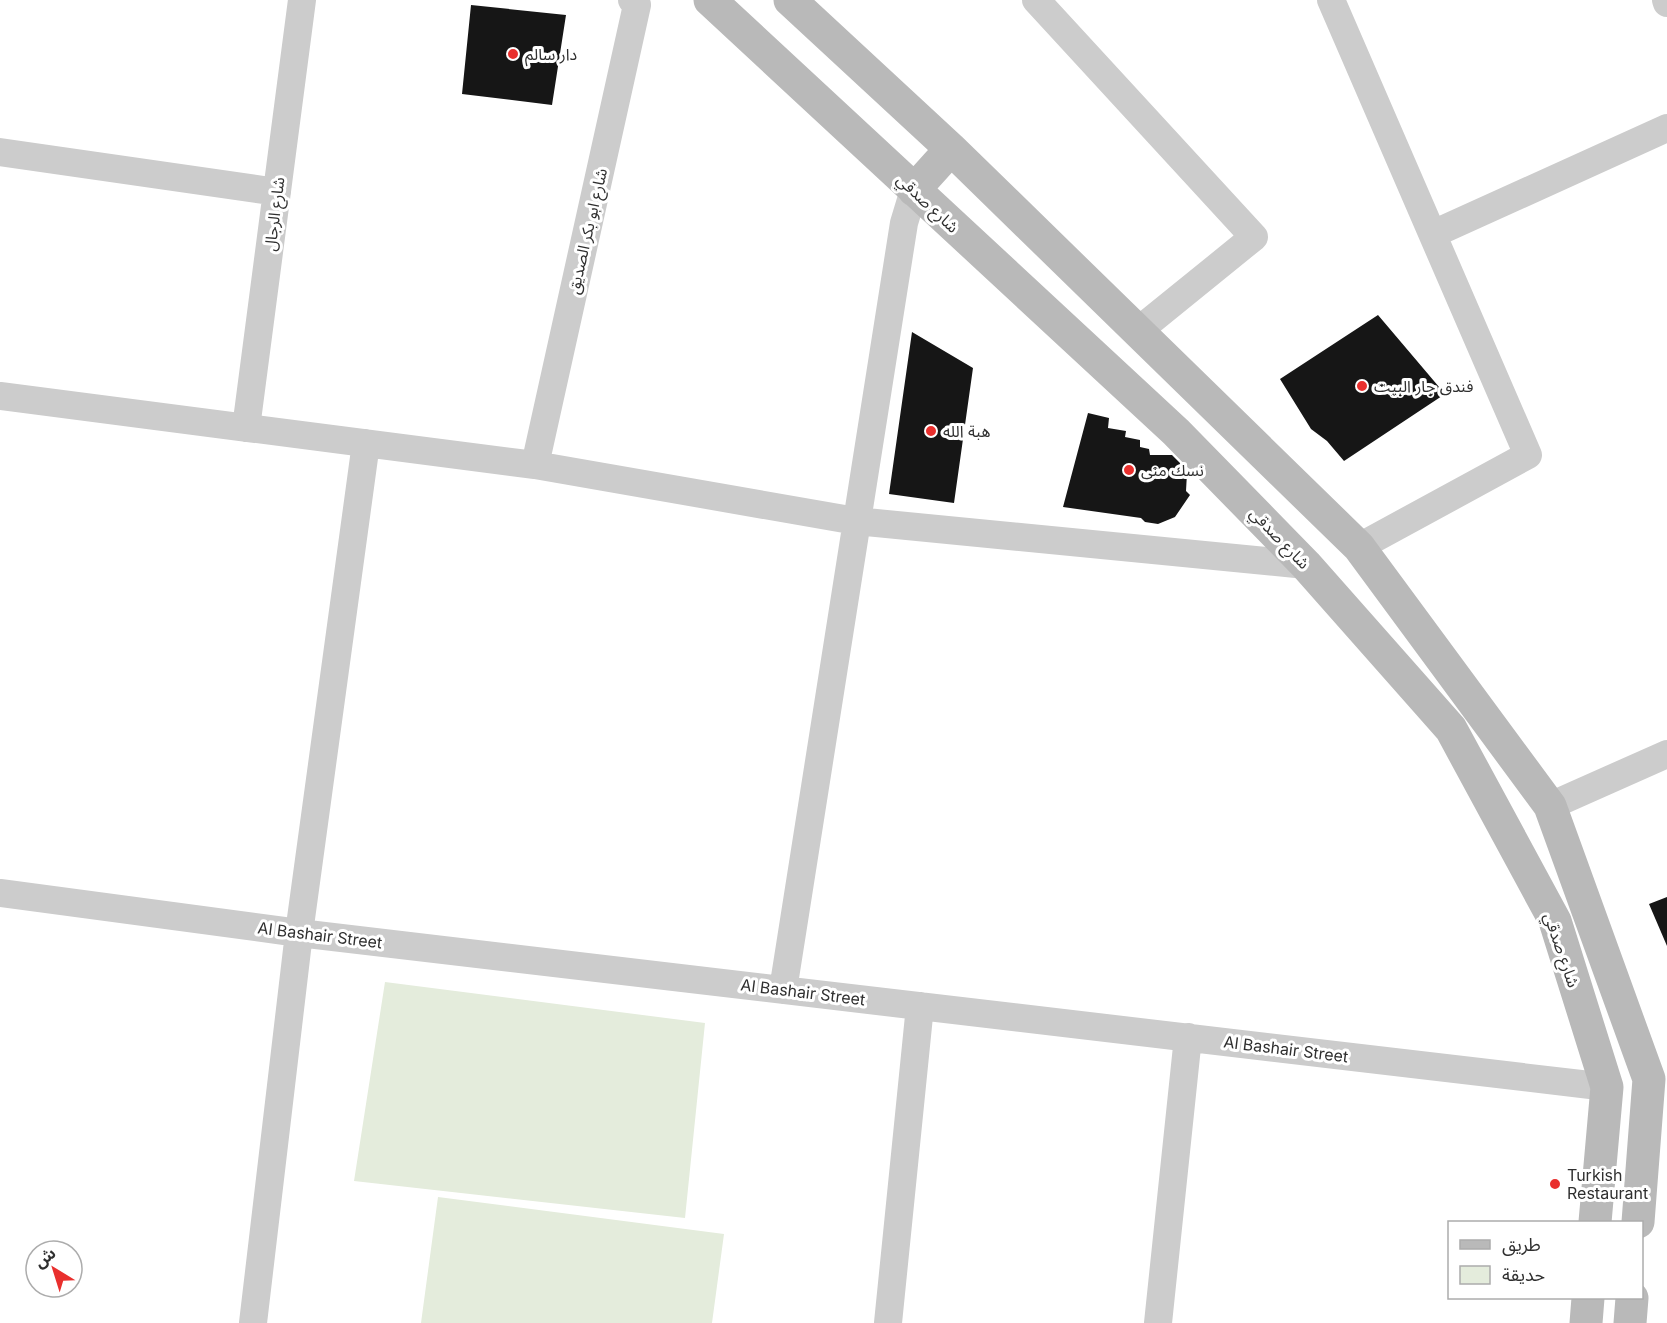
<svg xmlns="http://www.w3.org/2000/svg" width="1667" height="1323" font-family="Inter,'Noto Sans Arabic',sans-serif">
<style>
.green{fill:#e4ecdc}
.building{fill:#161616}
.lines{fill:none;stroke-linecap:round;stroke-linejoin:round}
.street{stroke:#ccc;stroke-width:28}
.secondary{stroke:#b9b9b9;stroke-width:33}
.poi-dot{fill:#e92f2d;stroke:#fff;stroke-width:2}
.labels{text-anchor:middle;stroke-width:6;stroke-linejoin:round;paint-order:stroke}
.poi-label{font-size:16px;fill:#2f2f2f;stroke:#fff;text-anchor:start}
.street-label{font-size:16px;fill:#2f2f2f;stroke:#fff}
</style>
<rect width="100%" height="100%" fill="#fff"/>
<path class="green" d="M385 982 705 1023 685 1218 354 1181Z
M438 1197 724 1234 712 1323H421Z"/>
<path class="building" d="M471 5 566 15 552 105 462 94Z
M1378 315 1445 394 1344 461 1327 441 1311 429 1280 379Z
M912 332 973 368 954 503 889 494Z
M1088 413 1109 418 1108 428 1126 431 1125 437 1140 440V447L1149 449 1150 455H1172L1183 466 1187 473 1186 491 1190 495 1175 517 1158 524 1145 522 1141 518 1063 507Z
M1667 897V946L1649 904Z"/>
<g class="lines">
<path class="street" d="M1036 0 1254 237 1138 331
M1331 0 1528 455 1359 547
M1666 0 1667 3
M0 152 277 192
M1433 234 1667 128
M0 396 535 465 856 521 1306 565
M246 428 302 0
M535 465 637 5 632 0
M1550 806 1667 754
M0 893 299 933 1607 1087
M783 990 904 223 914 190
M253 1323 299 933 366 443
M888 1323 920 1006
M1158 1323 1188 1037"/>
<path class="secondary" d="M710 0 1176 432 1306 565 1451 729 1555 921 1607 1087 1595 1222
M790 0 951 149 1359 547 1550 806 1649 1079 1638 1222
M914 190 951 149
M1586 1323 1588 1298
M1630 1323 1632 1298"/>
</g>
<g class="poi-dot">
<circle cx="513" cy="54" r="6"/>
<circle cx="1362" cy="386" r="6"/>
<circle cx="931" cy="431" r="6"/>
<circle cx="1129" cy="470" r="6"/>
<circle cx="1555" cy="1184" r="6"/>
</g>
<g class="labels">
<g class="poi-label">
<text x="525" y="60">دار سالم</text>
<text x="1374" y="392">فندق جار البيت</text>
<text x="943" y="437">هبة الله</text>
<text x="1141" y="476">نسك منى</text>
<text x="1567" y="1181">Turkish<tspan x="1567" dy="18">Restaurant</tspan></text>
</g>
<g class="street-label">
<text transform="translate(928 203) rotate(43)" y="6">شارع صدقي</text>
<text transform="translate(274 214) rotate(-83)" y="6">شارع الرجال</text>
<text transform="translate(587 231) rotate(-77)" y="6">شارع ابو بكر الصديق</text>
<text transform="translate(1280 538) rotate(46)" y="6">شارع صدقي</text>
<text transform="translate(320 935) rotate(7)" y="6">Al Bashair Street</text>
<text transform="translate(1562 950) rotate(71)" y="6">شارع صدقي</text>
<text transform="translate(803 992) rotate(7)" y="6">Al Bashair Street</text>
<text transform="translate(1286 1049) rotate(7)" y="6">Al Bashair Street</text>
</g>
</g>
<rect x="1448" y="1221" width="195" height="78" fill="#ffffff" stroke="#acacac" stroke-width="1.5"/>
<rect x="1460" y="1240" width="30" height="9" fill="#b9b9b9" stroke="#acacac" stroke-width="1.5"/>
<text x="1502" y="1251" font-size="18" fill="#2f2f2f">طريق</text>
<rect x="1460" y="1266" width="30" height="18" fill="#e4ecdc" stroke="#acacac" stroke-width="1.5"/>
<text x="1502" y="1281" font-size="18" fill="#2f2f2f">حديقة</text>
<g transform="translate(54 1269) rotate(322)"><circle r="28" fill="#ffffff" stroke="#acacac" stroke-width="1.5"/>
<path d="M0-4.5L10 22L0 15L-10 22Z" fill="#e92f2d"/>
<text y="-9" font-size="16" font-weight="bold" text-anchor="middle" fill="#2f2f2f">ش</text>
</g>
</svg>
